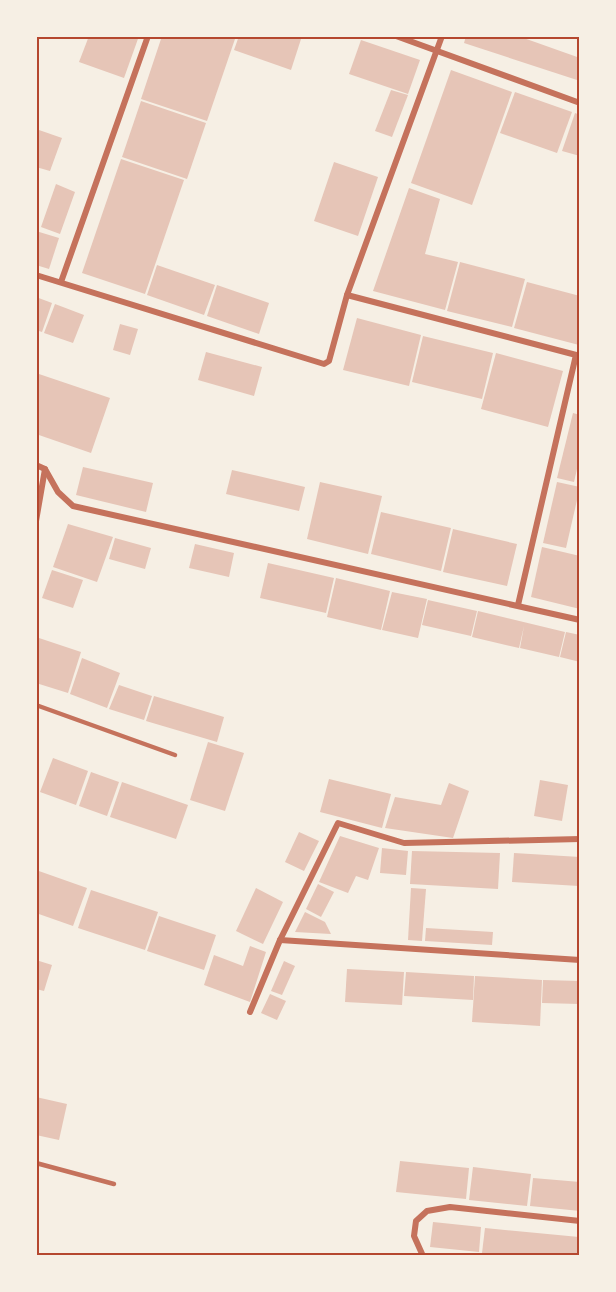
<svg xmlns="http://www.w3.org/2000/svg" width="616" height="1292" font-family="Rubik,sans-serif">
<rect width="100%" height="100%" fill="#f6efe4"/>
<g fill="#e6c5b7">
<polygon points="89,36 139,36 124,78 79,62"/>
<polygon points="162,36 236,36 207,121 141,99"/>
<polygon points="239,36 302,36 291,70 234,50"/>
<polygon points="466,36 518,36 580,58 577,80 464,43"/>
<polygon points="361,40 420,60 408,94 349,74"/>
<polygon points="451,70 512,92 472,205 411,183"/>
<polygon points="391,90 408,95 392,137 375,131"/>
<polygon points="515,92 572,112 557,153 500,133"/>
<polygon points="141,101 206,123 187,179 122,157"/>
<polygon points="575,113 580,115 580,156 562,151"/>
<polygon points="39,130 62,138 50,171 36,167 36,139"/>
<polygon points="121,159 184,180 145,294 82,273"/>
<polygon points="334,162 378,177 358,236 314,221"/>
<polygon points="56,184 75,192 60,234 41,227"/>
<polygon points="409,188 440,199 425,254 458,262 445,310 373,291"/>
<polygon points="36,231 59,238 49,269 36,265"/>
<polygon points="460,262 525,279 512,327 447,311"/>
<polygon points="157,265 215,285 204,315 147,295"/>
<polygon points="527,282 580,296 579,345 514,328"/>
<polygon points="217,285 269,303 259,334 207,316"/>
<polygon points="36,297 52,303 42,332 36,330"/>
<polygon points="55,304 84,315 73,343 44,333"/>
<polygon points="357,318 421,335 409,386 343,370"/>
<polygon points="120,324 138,329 130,355 113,350"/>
<polygon points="423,336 493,353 482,399 412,382"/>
<polygon points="206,352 262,367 254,396 198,380"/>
<polygon points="496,353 563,371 548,427 481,409"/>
<polygon points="36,373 110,398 91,453 36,434"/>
<polygon points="573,413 580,415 580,456 574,482 557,478"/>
<polygon points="83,467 153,483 146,512 76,495"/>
<polygon points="232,470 305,487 299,511 226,494"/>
<polygon points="320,482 382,496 368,554 307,539"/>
<polygon points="557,482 580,487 566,548 543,543"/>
<polygon points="381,512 451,528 441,571 371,554"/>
<polygon points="68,524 113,537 97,582 53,567"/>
<polygon points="453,529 517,544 507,586 443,572"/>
<polygon points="115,538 151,548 145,569 109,559"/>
<polygon points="195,544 234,553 229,577 189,568"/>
<polygon points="542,547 580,556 580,609 531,597"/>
<polygon points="268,563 334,578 326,613 260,598"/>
<polygon points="52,570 83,580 73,608 42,598"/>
<polygon points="336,578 390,591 381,630 327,617"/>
<polygon points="392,592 427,599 418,638 382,630"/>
<polygon points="428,600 477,611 471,636 422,625"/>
<polygon points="478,611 565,632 559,657 520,648 524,626 519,648 472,637"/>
<polygon points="566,632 580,635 580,662 560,657"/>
<polygon points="36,637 81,652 68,693 36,683"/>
<polygon points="82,658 120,673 107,708 70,694"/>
<polygon points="119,685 152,696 144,720 109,709"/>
<polygon points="154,696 224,717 217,742 146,721"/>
<polygon points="208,742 244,753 225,811 190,800"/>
<polygon points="53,758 88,771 76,805 40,792"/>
<polygon points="91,772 119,782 107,816 79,806"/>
<polygon points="329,779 391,794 382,828 320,812"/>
<polygon points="540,780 568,785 562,821 534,816"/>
<polygon points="122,782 188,805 176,839 110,817"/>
<polygon points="449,783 469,791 453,838 385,828 395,797 441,805"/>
<polygon points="299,832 319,841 304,871 285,862"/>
<polygon points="340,836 379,848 368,880 356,876 348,893 319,882"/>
<polygon points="382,848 408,851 406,875 380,873"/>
<polygon points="412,851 500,853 498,889 410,884"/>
<polygon points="514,853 580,857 579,886 512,882"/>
<polygon points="36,870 87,888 73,926 36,913"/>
<polygon points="318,884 334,892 321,917 306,909"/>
<polygon points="256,888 283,902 263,944 236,931"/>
<polygon points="411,888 426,889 422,941 408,940"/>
<polygon points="91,890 158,912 145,950 78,928"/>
<polygon points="305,912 325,922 331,934 295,932"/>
<polygon points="159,916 216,935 204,970 147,951"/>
<polygon points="426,928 493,932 492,945 425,941"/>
<polygon points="250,946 266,952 250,1002 204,985 214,955 243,966"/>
<polygon points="36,960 52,965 44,991 36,989"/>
<polygon points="284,961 295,966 282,995 271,991"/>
<polygon points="347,969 404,972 402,1005 345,1002"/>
<polygon points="406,972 474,976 473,1000 404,996"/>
<polygon points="475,976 542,980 540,1026 472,1022"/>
<polygon points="543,980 580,981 579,1004 542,1003"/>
<polygon points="270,994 286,1001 277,1020 261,1013"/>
<polygon points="36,1097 67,1104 59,1140 36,1135"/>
<polygon points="400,1161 469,1168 466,1199 396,1192"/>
<polygon points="473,1167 531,1174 527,1206 469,1200"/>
<polygon points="533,1178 580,1182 580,1211 530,1206"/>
<polygon points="433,1222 481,1227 479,1252 430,1247"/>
<polygon points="485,1228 579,1237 577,1256 482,1253"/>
</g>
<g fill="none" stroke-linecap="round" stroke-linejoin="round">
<g stroke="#c5725c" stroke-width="4.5">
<polyline points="36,705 175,755"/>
<polyline points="36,1163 114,1184"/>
</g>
<g stroke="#c5725c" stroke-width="6">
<polyline points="396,36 580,103"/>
<polyline points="36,275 324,364 329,361 347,295 442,36"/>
<polyline points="61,282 148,36"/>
<polyline points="347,295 580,356"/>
<polyline points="36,465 45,469 58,492 73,506 580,620"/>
<polyline points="36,521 45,469"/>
<polyline points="518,605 576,355"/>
<polyline points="280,940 580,960"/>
<polyline points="250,1012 280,940 338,823 404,843 580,839"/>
<polyline points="423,1256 414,1236 416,1221 427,1211 450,1207 580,1221"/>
</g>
</g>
<rect width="616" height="1292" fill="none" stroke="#f6efe4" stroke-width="75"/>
<rect x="38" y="38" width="540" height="1216" fill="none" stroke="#b5482f" stroke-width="2"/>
</svg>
